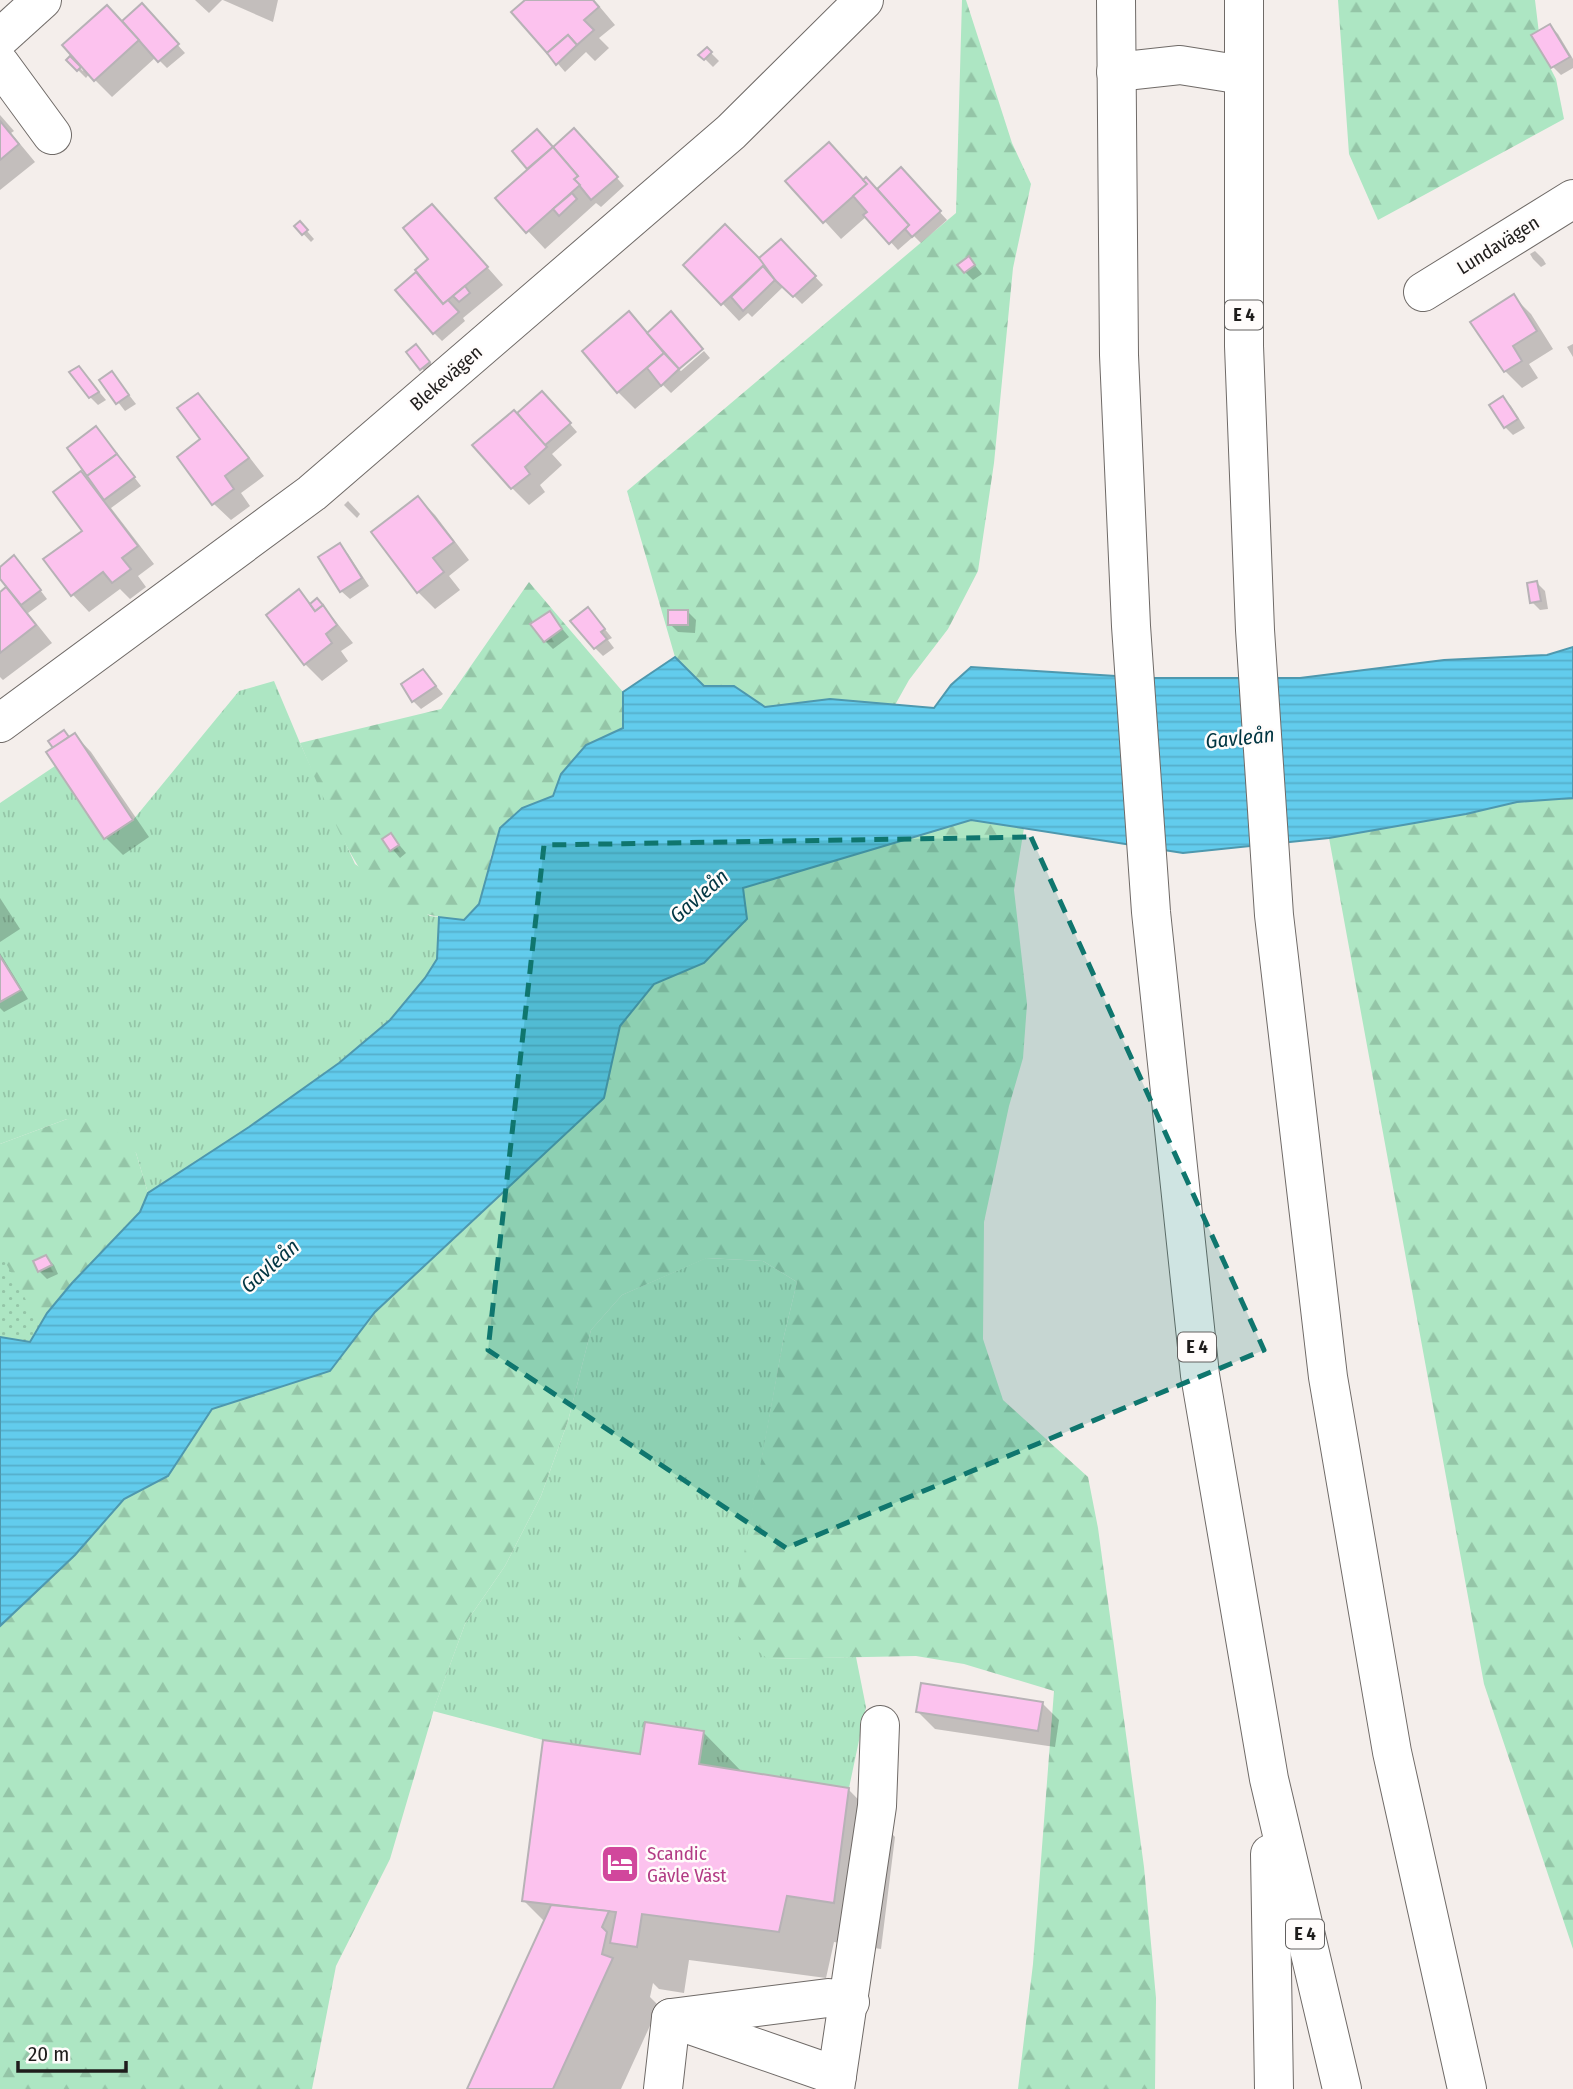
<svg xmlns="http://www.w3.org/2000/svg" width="1573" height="2089" font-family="'Fira Sans Condensed',sans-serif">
<defs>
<pattern id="grass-tufts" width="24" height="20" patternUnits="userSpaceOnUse" patternTransform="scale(1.75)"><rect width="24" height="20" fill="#ade6c3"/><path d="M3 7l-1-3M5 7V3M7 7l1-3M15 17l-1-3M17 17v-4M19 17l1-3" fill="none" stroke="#94c5a7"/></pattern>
<pattern id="forest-firs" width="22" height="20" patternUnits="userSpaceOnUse" patternTransform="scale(1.75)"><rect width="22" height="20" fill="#ade6c3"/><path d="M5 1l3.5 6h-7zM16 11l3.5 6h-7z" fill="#94c5a7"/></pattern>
<pattern id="park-dots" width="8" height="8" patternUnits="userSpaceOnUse" patternTransform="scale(1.75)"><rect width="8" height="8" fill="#ade6c3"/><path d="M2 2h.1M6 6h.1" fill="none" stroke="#94c5a7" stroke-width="1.8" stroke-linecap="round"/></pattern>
<pattern id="water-rules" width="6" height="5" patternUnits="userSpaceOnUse" patternTransform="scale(1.75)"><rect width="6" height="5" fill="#62cced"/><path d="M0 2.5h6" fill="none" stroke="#55afcb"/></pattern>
</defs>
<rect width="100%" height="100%" fill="#f4eeeb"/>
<g fill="url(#grass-tufts)">
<polygon points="274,681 300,743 355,864 430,916 439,917 437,959 425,978 390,1020 339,1063 249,1127 148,1193 136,1153 67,1119 0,1144 0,803 55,766 105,839 133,820 239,691"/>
<polygon points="706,1258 763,1261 797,1282 784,1336 749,1530 768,1659 856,1657 866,1707 849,1788 699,1764 703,1730 645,1722 640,1754 543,1740 433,1711 465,1624 505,1566 541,1496 568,1421 591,1330 622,1295"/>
</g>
<g fill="url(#forest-firs)">
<polygon points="962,0 966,0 1012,143 1031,184 1013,268 994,463 978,571 948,629 909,680 895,705 830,699 765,707 734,686 704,686 675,657 627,491 956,213"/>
<polygon points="1338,0 1535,0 1541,50 1556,79 1564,119 1378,220 1349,154"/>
<path d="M529,582L623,692V728L586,745L561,774L553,796L522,808L491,855L486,884L479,904L464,920C438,917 409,913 386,898C353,877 317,781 300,743L441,709Z"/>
<polygon points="1573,798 1573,1949 1484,1684 1329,838 1466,814 1517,802"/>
<polygon points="971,820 1024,828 1014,890 1027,1004 1023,1058 1009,1106 984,1222 983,1339 1003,1400 1088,1477 1098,1528 1144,1867 1156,1998 1155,2089 1018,2089 1033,1964 1054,1691 964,1664 916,1656 768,1659 730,1630 784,1336 797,1282 763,1261 707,1258 622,1295 591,1330 568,1421 541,1496 505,1566 465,1624 435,1706 390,1859 336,1966 312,2089 0,2089 0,1626 75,1555 124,1499 168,1476 212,1409 330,1371 375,1312 604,1098 620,1026 654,984 704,963 742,888"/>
<polygon points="67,1119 110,1124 136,1153 148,1193 140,1212 72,1283 30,1342 0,1337 0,1144"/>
</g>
<polygon fill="url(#park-dots)" points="0,1252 85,1409 0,1464"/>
<polygon fill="url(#water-rules)" stroke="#4e98ae" stroke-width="2" points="1573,647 1573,798 1517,802 1466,814 1329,838 1183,853 971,820 743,888 747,919 704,963 654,984 620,1026 604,1098 375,1312 330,1371 212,1409 168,1476 124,1499 75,1555 0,1626 0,1337 30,1342 47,1313 72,1283 140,1212 148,1193 249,1127 339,1063 390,1020 425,978 437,959 439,917 464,920 479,904 500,828 522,808 553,796 561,774 586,745 623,728 623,692 675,657 704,686 734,686 765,707 830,699 934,708 951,685 971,667 1148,678 1300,678 1444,660 1547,655"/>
<g fill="#0003">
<polygon points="195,0 222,0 209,13"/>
<polygon points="223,0 278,0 273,22"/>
<polygon points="528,0 594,0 615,25 599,38 609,48 595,61 586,52 565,72 548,52"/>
<polygon points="142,6 185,53 167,68 156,57 112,97 89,74 86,78 68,60 70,58 83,71 123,23"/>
<polygon points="1550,26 1558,34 1573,59 1573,68 1561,75 1553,67"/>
<polygon points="707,49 719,61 713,67 701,55"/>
<polygon points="0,115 14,131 11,133 35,162 0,190"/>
<polygon points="536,131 553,149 582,138 624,186 601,207 596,203 545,249 498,199 530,170 514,151"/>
<polygon points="901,170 947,220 921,243 914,236 898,250 867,216 841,239 788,181 864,181 877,191"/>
<polygon points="300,223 314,239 311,242 296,226"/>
<polygon points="725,226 766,267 781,241 823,285 802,304 784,286 752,317 748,313 739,321 686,265"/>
<polygon points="458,234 503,285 463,318 465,321 442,341 434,333 421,280 431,259"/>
<polygon points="1535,251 1543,259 1546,264 1541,267 1533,259 1530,254"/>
<polygon points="969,258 982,274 973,280 965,272"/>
<polygon points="1514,297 1531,314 1553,349 1529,364 1538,378 1522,388 1505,371"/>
<polygon points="629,313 649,334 701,349 678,369 681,371 704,351 710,358 671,393 663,385 635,409 618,392"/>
<polygon points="1573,344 1573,357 1567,347"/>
<polygon points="409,352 424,354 437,371 429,377"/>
<polygon points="79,368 106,400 98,405 90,397"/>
<polygon points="112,373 136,404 125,411 101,380"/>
<polygon points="197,395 214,412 264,476 241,493 250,506 231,520 214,504"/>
<polygon points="1503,398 1511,406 1525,428 1513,435 1505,427"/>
<polygon points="550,401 577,432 552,454 562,465 540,485 545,492 529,505 512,488 527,426"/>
<polygon points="96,428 141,486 111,508 154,564 138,576 146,587 130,599 120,589 89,612 73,595 46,559 84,531 81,473 93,485 95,484"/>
<polygon points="418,498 435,515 469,560 449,576 460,590 435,609 418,592"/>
<polygon points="348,501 360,514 357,518 344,505"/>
<polygon points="340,546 348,554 369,586 350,599 341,591"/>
<polygon points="21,565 47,599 28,613 52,643 3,680 0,677 0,594 14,597 16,596 0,576 0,569"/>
<polygon points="1537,583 1545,591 1548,609 1540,610 1532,602"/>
<polygon points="298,592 311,605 325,608 353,643 341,651 348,661 322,681 305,664"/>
<polygon points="688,612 696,620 695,633 678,632 670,624"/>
<polygon points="549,613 569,637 553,649 545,641"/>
<polygon points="595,617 612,638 608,640 614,648 603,656 595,648"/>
<polygon points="423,671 443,694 421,709 413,701"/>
<polygon points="75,735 91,752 149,837 123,855 106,838 70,739"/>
<polygon points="391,835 406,853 400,858 385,840"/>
<polygon points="0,898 20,929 0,942"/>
<polygon points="0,953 28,999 4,1012 0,1008"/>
<polygon points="46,1257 54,1265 58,1274 47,1279 39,1271"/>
<polygon points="1042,1703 1059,1720 1055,1747 935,1729 918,1712"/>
<polygon points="703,1732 743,1773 848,1789 895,1837 881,1949 834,1942 826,1978 689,1960 684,1993 659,1989 653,1983 650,1997 659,2006 621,2089 469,2089 545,1922 524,1901 641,1756"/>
</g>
<g fill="#fcc2ee" stroke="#b7b2b6" stroke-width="2">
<polygon points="525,0 593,0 599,7 584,20 594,30 577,45 568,35 547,53 511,12"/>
<polygon points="142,3 179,44 158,62 122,21"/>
<polygon points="107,5 139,40 94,81 62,45"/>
<polygon points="1550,24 1570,57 1551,68 1531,35"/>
<polygon points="568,35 577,45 556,65 547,53"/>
<polygon points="707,47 712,52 704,60 698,55"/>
<polygon points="70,56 81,67 77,71 66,60"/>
<polygon points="0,121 19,144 0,160"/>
<polygon points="574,128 618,177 591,200 574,179 578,176 553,147"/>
<polygon points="537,129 553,147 527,169 512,151"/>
<polygon points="829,142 867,184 823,223 785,181"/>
<polygon points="553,147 578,176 574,179 580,185 526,233 495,198"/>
<polygon points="901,167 941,211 912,237 905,229 909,225 877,189"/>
<polygon points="866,177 909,225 889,244 863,215 867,212 853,196 867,184 863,180"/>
<polygon points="572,193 577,199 559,216 553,209"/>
<polygon points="432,204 488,267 443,304 415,270 428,259 403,228"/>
<polygon points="300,221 308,230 302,235 294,226"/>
<polygon points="725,224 765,264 721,305 683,265"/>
<polygon points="781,239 816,276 793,297 775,280 759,258"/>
<polygon points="969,256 975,265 964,273 957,265"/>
<polygon points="763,266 775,280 743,311 731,297"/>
<polygon points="416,272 443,304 448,300 459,312 433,334 395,290"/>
<polygon points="465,286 470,293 459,302 453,296"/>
<polygon points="1514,294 1537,331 1513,346 1522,361 1504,372 1470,322"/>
<polygon points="629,311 664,353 617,393 582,351"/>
<polygon points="671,311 703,349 679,369 647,333"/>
<polygon points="416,344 430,362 420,370 406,352"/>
<polygon points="664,353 679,369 661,386 647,368"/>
<polygon points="79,366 99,392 89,398 69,372"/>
<polygon points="112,371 129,395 116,404 99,380"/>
<polygon points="542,391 571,423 544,446 517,413"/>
<polygon points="198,393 249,458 225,476 234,489 212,505 177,457 200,439 177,408"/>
<polygon points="1503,396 1518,419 1504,428 1489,405"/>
<polygon points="514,410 547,447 525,467 530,474 511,489 472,445"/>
<polygon points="96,426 117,454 87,476 67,448"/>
<polygon points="117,454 135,477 104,500 87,476"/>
<polygon points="81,471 138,546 122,558 131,569 112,583 103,572 71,596 43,559 82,531 53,492"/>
<polygon points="418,496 454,542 433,558 444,572 417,593 371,532"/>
<polygon points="340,543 362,578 340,592 318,557"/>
<polygon points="14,555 41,590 21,605 0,579 0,567"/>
<polygon points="1537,581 1541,601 1530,603 1527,583"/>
<polygon points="6,587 36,625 0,653 0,592"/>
<polygon points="299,589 315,611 323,605 337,625 326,634 332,643 304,665 266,615"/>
<polygon points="317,598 323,605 315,611 310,604"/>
<polygon points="588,607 605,629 601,632 607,639 594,649 570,621"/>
<rect x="668" y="610" width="20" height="15"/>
<polygon points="550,611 562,629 544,642 530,624"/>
<polygon points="423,669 436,686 412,702 401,684"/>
<polygon points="64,730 69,737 53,748 48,741"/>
<polygon points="75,733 133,820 104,839 46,752"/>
<polygon points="391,833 399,845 390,851 382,839"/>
<polygon points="0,956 21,990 0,1002"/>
<polygon points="46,1255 52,1265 38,1272 33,1261"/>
<polygon points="921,1683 1043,1702 1038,1731 916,1712"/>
<polygon points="645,1722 704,1731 699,1764 849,1788 834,1903 787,1896 779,1932 642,1914 637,1947 610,1943 616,1912 522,1901 543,1740 640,1754"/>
<polygon points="551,1905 609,1911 602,1927 607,1932 602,1954 613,1958 553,2089 467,2089"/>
</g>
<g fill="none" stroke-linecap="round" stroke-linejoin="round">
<g stroke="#6f6a67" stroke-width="40">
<g id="minor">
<polyline points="0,38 42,0"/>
<polyline points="0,64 52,135"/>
<polyline points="1116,72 1180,65 1243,75"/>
<polyline points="1423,292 1573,199"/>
<polyline points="0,723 312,493 731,132 864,0"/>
<polyline points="671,2018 828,1998 850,2002"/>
<polyline points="679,2021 837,2076"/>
<polyline points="663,2089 671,2018"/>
<polyline points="835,2089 877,1806 880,1725"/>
</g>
</g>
<g stroke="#6f6a67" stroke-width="40">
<g id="highway">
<polyline points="1116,0 1119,355 1131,626 1151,912 1200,1375 1269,1779 1342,2089"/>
<polyline points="1244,0 1244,346 1255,630 1274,915 1328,1377 1392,1752 1467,2089"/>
<polyline points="1270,1854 1274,2089"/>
</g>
</g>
<use href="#minor" stroke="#fff" stroke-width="38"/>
<use href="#highway" stroke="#fff" stroke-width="38"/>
</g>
<path fill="#0f766e" fill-opacity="0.2" stroke="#0f766e" stroke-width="5" stroke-dasharray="14 9" stroke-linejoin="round" d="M1031,837L1264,1350L786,1548L488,1350L544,845Z"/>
<defs>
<g id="hotel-square" transform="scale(2.0125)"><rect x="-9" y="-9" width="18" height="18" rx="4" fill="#d1479c" stroke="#fffcfb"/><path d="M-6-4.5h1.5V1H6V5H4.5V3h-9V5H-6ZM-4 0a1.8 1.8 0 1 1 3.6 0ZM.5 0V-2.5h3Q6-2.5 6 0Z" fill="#fff"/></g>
</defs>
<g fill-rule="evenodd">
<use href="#hotel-square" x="620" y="1864"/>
</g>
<g text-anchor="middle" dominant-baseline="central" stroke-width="5" stroke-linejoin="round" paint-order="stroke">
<g fill="#fffcfb" stroke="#62605f" stroke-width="2">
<rect x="1225" y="300.5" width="38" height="29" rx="5"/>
<rect x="1178" y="1332.5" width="38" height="29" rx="5"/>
<rect x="1286" y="1919.5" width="38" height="29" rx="5"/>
</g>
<g font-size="18" font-weight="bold" fill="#1f1d1c">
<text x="1244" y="315">E 4</text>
<text x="1197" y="1347">E 4</text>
<text x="1305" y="1934">E 4</text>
</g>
<g font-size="19" fill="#1f1d1c" stroke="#fffcfb">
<text transform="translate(1498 245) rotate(-32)">Lundavägen</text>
<text transform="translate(446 378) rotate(-41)">Blekevägen</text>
</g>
<g font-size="19" fill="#b23c85" stroke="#fffcfb" text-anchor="start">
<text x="647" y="1853">Scandic<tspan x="647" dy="22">Gävle Väst</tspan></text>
</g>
<g font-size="21" font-style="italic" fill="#013542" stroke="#fffcfb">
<text transform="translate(1240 738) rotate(-6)">Gavleån</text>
<text transform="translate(699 896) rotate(-41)">Gavleån</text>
<text transform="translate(270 1266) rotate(-41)">Gavleån</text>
</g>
</g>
<path d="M18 2061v10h108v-10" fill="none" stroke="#1f1d1c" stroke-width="3.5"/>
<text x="28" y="2061" font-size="21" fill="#1f1d1c" stroke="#fffcfb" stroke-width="5" paint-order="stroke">20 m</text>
</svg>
